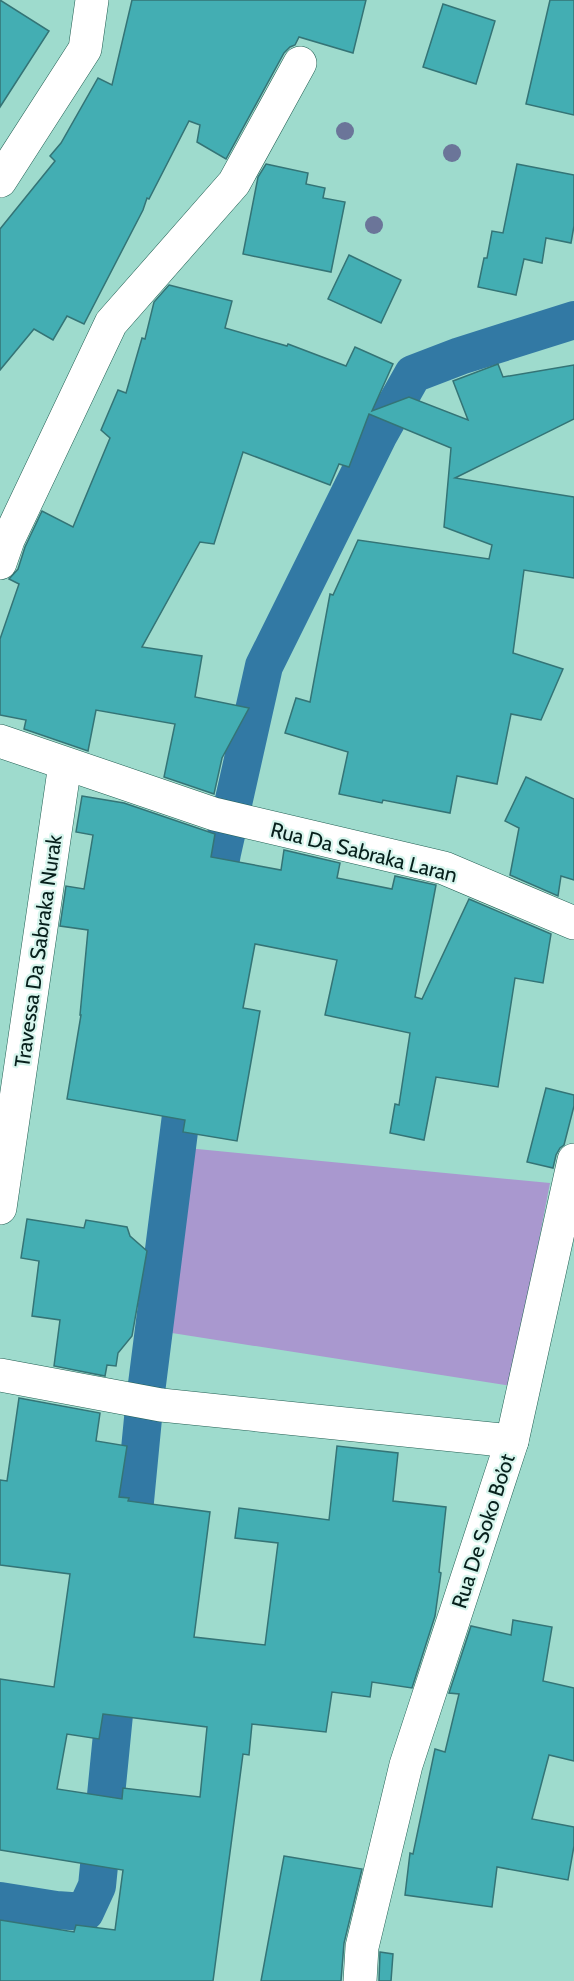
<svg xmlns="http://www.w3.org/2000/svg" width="574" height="1981" font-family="Cabin,sans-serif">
<rect width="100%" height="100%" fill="#9edbcd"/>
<polygon fill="#a998cf" points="187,1148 550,1183 511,1386 172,1333"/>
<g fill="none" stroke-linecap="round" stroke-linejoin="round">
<g stroke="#3279a4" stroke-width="38">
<polyline points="212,908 222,853 264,666 378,436 413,374 460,356 574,320"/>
<polyline points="130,1553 144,1408 187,1068"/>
<polyline points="0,1901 56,1910 85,1912 97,1886 119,1664"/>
</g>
</g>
<g fill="#43aeb3" stroke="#347476" stroke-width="1.5" fill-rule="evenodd">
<polygon points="0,0 49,31 0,107"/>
<polygon points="132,0 366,0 353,53 299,37 295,45 290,47 284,53 226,159 197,142 200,125 189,121 149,199 147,198 143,210 84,324 67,316 53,340 34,329 0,370 0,229 55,161 50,156 61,143 98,78 112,85"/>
<polygon points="550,0 574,0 574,115 526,104"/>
<polygon points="443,4 495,21 476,84 423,67"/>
<polygon points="266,164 308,173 306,184 325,188 323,198 345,202 331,272 243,254 258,177"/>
<polygon points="517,164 574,175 574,226 571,243 546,238 542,263 524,259 516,295 478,287 484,258 487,258 492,231 503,233"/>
<polygon points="349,255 401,280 381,323 328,299"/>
<polygon points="169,285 232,301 225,328 287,346 288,344 346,366 355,347 393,364 372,411 409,397 468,420 453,381 498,364 503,377 574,365 574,419 455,478 574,497 574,578 524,570 513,653 563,669 541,720 511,714 497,784 457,776 450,813 383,800 382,803 339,794 348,752 285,733 296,698 310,702 330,594 333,595 358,540 489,559 492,545 444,527 451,448 369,414 349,467 339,464 330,485 243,452 214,544 200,542 142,647 202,656 195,697 249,708 222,758 214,794 164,777 175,724 96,710 88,751 24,729 26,720 0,715 0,639 19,584 9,579 18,569 25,547 42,511 73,527 110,438 101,430 118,390 126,393 142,338 145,339 154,302"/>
<polygon points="526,777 574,799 574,880 561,876 558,896 510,875 519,828 505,821"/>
<polygon points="82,796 124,803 215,834 211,857 281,870 284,850 340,863 337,878 392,889 395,876 436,885 415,997 422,999 469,899 551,934 543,983 515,978 498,1087 436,1077 424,1140 390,1133 395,1104 399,1105 410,1033 325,1015 337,960 255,944 243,1008 260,1011 237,1141 183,1132 185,1120 67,1099 81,1015 80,1015 88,930 60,926 66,886 84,889 93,835 76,832"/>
<polygon points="546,1088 574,1095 574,1106 564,1145 560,1148 556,1155 553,1168 527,1162"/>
<polygon points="27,1219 84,1228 86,1220 127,1227 130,1236 147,1251 132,1336 118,1353 116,1366 107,1365 105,1376 54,1366 60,1320 32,1316 39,1261 21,1258"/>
<path d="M19,1398L100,1413L96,1441L127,1446L119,1497L129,1498L128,1501L210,1512L194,1637L265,1645L278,1543L235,1538L239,1508L329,1520L337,1446L398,1453L393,1501L446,1507L439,1572L441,1573L435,1616L412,1688L372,1682L370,1697L332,1692L326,1732L252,1724L249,1755L243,1754L213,1981H0V1920L74,1932L76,1925L115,1930L123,1870L0,1850V1679L54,1687L70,1574L0,1565V1480L7,1481ZM103,1714L207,1727L200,1797L123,1788L122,1799L57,1789L67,1734L99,1739Z"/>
<polygon points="513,1620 552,1627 543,1681 574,1688 574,1761 549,1755 532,1819 574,1827 574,1846 568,1880 497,1867 492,1907 405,1895 410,1853 413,1854 435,1749 445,1752 459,1694 449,1693 471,1626 511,1635"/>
<polygon points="284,1856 362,1869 344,1943 341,1981 261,1981"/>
<polygon points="380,1952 393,1954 391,1981 379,1981"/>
</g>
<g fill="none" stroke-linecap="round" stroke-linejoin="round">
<g stroke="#225f53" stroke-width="34">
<g id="minor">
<polyline points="0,181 85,49 92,0"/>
<polyline points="0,563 8,540 111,323 234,183 300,63"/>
<polyline points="0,741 214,814 444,868 574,923"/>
<polyline points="0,1208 65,764"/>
<polyline points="0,1375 161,1405 512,1441 406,1765 362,1947 360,1981"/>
<polyline points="512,1441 574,1160"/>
</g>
</g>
<use href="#minor" stroke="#fff" stroke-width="33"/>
</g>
<g fill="#6b7599">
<circle cx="345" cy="131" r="9"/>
<circle cx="452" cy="153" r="9"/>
<circle cx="374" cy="225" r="9"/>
</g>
<g text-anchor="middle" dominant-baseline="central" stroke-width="4.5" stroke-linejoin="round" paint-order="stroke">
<g font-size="21" fill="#07201c" stroke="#d7f5ed">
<text transform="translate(364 852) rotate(14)">Rua Da Sabraka Laran</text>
<text transform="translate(38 951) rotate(-82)">Travessa Da Sabraka Nurak</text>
<text transform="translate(483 1531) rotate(-72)">Rua De Soko Bo’ot</text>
</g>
</g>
</svg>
